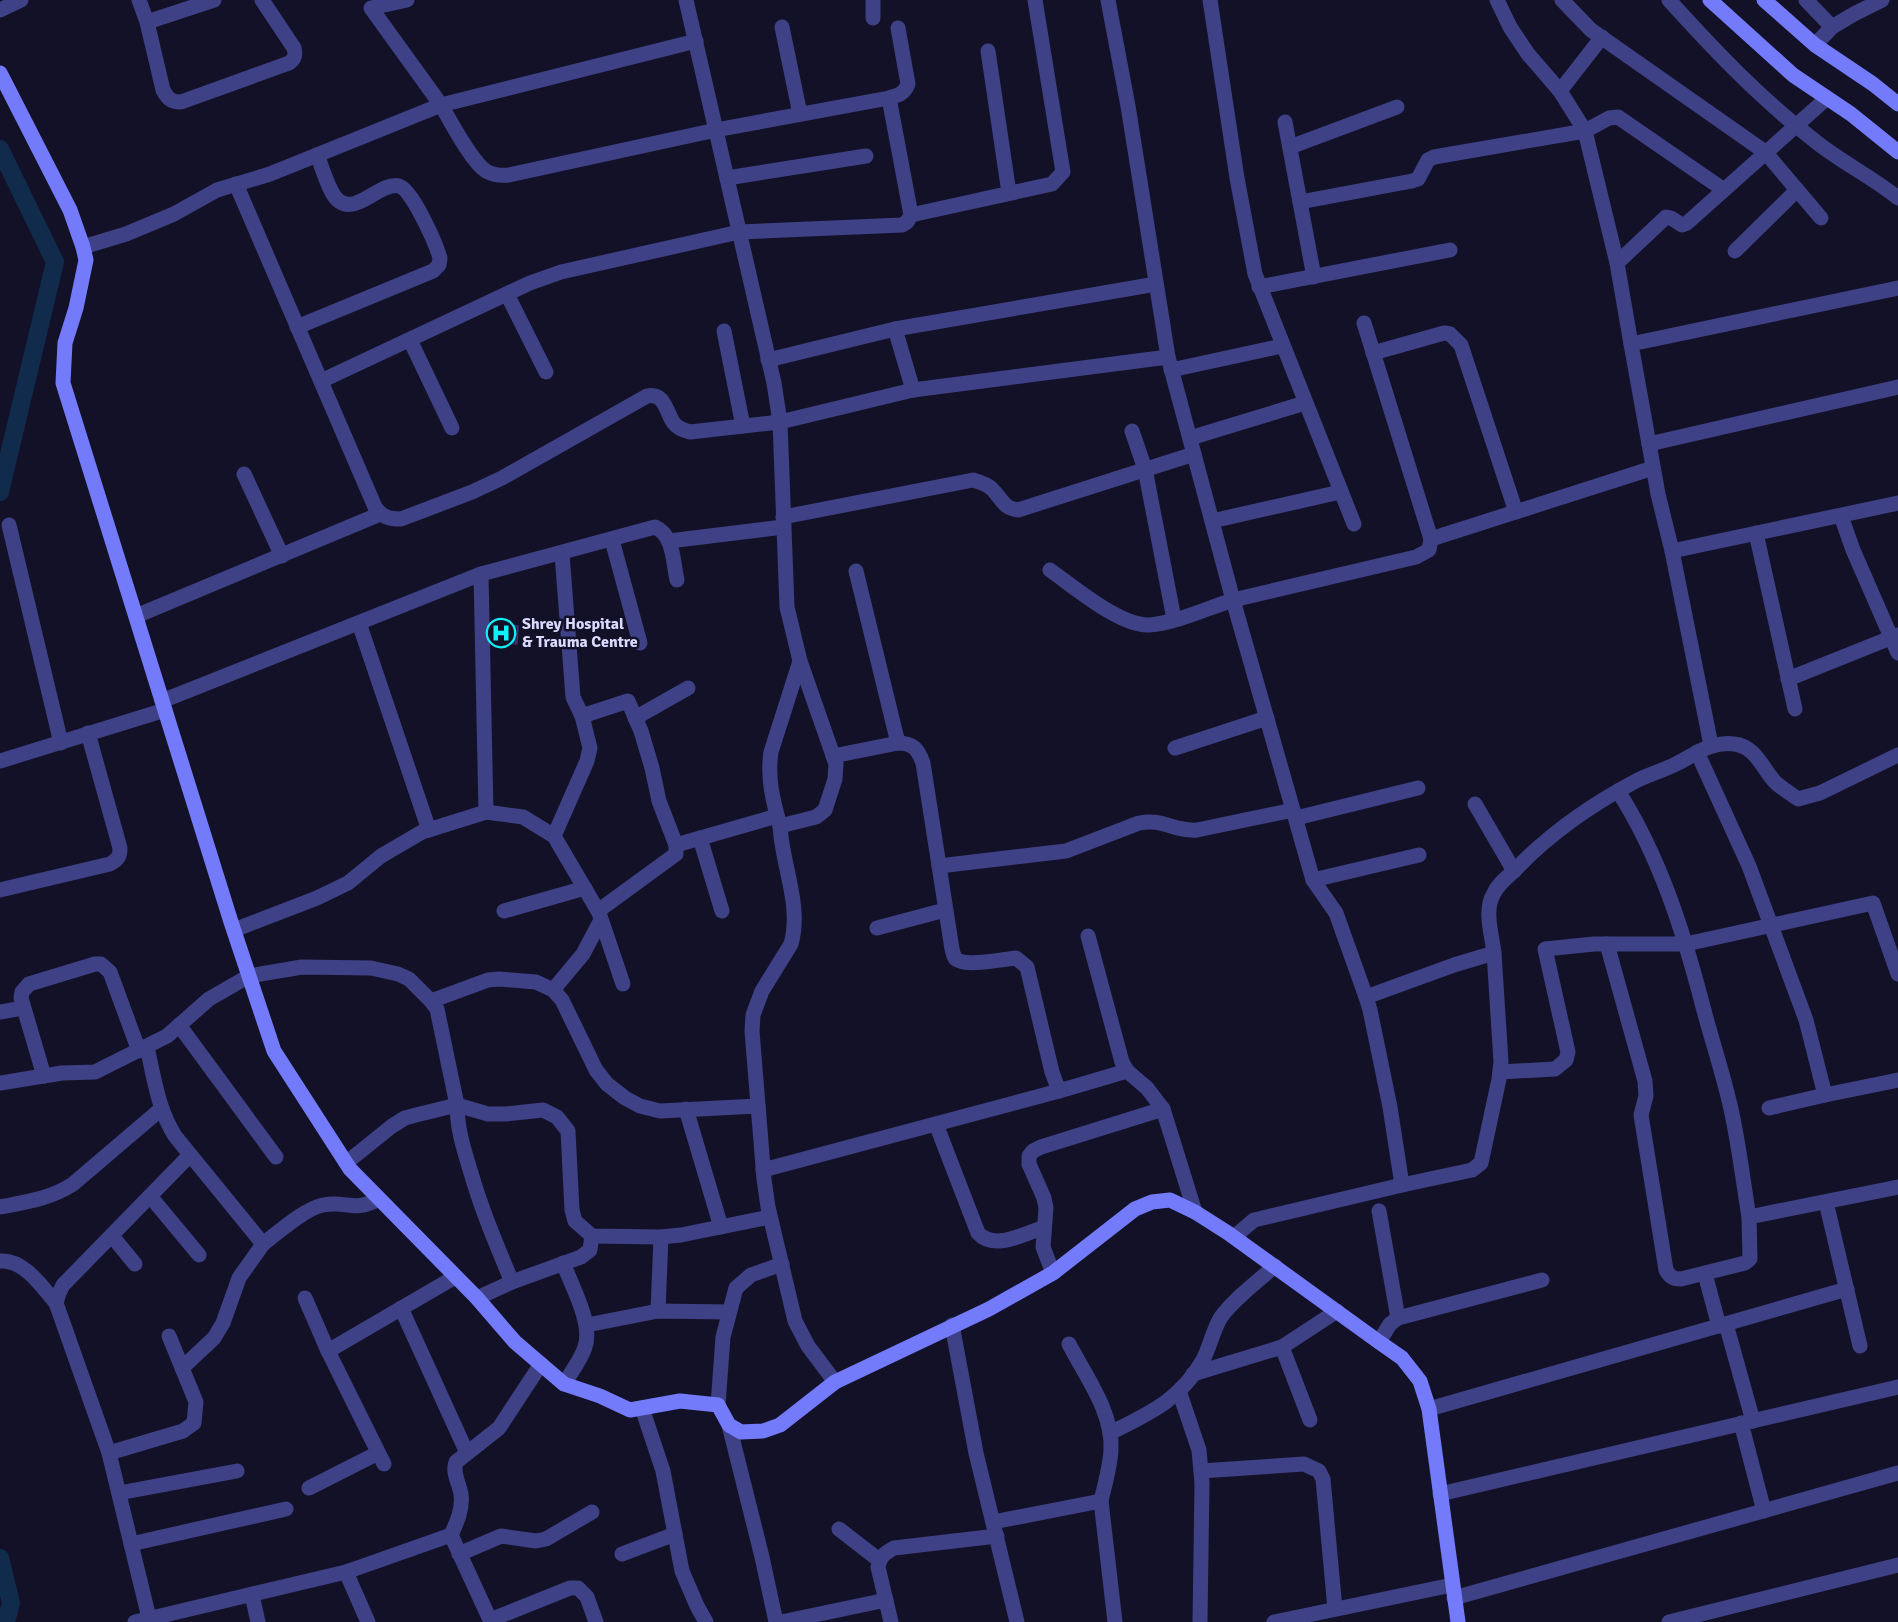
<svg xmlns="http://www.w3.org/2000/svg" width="1898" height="1622" font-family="Signika,sans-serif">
<defs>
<pattern id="building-back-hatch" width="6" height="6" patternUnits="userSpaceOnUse" patternTransform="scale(1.5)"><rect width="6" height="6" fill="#231e48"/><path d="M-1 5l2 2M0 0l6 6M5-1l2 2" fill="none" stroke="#423e63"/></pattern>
</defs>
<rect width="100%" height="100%" fill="#131128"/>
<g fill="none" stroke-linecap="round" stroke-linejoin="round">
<g stroke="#112b4c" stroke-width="18">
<polyline points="0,149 55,262 0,492"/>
<polyline points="0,1558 11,1603 6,1622"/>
</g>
</g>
<polygon fill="url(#building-back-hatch)" stroke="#393173" stroke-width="1.5" points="492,624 518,626 517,644 492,641"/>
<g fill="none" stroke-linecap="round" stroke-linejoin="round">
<g stroke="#3e4185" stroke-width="15">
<path d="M139,0L147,22L163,90C168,99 171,102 181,102L289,63C295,59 296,55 294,48L262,0"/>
<path d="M686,0L774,383L780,422L787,607L800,661L836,764L835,779L825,810L816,817L780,826C782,865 802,906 791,944L762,991L753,1015L752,1031L764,1179L768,1207L795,1321L808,1346L835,1382"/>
<polyline points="873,0 873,18"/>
<polyline points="1108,0 1128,106 1168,357 1233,600 1416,557 1429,550 1431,539 1653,468"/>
<polyline points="1210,0 1237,178 1255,274 1354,524"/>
<polyline points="1497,0 1510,27 1528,54 1560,91 1585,131 1617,263 1631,344"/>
<polyline points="1562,0 1591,30 1765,152 1821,218"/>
<path d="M1669,0C1714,50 1761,99 1815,141C1841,162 1872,177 1898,198"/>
<polyline points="1806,0 1832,27 1815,45"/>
<polyline points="0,10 21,0"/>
<polyline points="147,22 214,0"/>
<polyline points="782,27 800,114"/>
<polyline points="1832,27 1854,14 1882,0"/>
<path d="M696,41L441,105C451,122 471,161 486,171C493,175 501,176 509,175L716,130L889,98"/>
<polyline points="988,51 1009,193"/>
<polyline points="1560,91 1602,37"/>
<polyline points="1285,122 1314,277"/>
<polyline points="1290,147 1397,107"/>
<polyline points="727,178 866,156"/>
<path d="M236,184L375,507C382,517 389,519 401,519L472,492L502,478L647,396C664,392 666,411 673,422C677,428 683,430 690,432L780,422L913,390L1168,357"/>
<polyline points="1300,202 1412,181 1418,179 1428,160 1434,157 1585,131 1609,118 1618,117 1724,190"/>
<polyline points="911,215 1052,184 1063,172 1035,0"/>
<polyline points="83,247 126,234 174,214 217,190 270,174 441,105 371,8 407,0"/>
<polyline points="1735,251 1797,190"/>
<polyline points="1617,263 1666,217 1671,218 1682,225 1687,223 1827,98"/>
<polyline points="1259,287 1450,250"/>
<polyline points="1898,288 1631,344 1658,494 1672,551 1898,503"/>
<polyline points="507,294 546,372"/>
<polyline points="1364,323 1431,539"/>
<path d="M297,327L433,271L439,265L440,258C436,244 412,189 399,186C381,181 357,215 339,201C329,194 322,166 317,155"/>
<polyline points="895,329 913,390"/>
<polyline points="724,331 743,426"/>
<polyline points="410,340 452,428"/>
<polyline points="1373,353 1444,333 1450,334 1461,345 1516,512"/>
<polyline points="768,360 895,329 1156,284"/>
<polyline points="1171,370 1282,346"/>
<path d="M321,381L530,283L561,272L739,232L902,225L907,222L911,215L889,98C899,95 904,94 908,84L898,28"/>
<polyline points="1132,431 1145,469 1174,619"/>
<polyline points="1190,438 1305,403"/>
<polyline points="1649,444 1898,387"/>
<polyline points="244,474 282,556"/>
<polyline points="1841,516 1853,550 1898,653"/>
<path d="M783,517L973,480C980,482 987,484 992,489C1002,499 1003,508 1018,510L1194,454"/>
<polyline points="1212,521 1340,492"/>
<polyline points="9,525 61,743"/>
<polyline points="1756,533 1795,709"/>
<polyline points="612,540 640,643"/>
<polyline points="669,541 783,527"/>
<polyline points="1672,551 1711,745"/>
<polyline points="562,554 573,697 582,716"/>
<path d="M1050,570C1074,587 1120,626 1149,625C1176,623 1208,608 1233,600L1313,880L1336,913L1366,997"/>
<polyline points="856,571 898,743"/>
<path d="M481,574L655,527C674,535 673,563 677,580"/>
<polyline points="136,616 380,514"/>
<polyline points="359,623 429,830"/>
<polyline points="1788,679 1898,635"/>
<polyline points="162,701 481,574 486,812"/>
<polyline points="635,718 688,688"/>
<polyline points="1175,748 1267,718"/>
<polyline points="1697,752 1749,866 1806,1020 1825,1095 1898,1080"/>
<path d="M833,756L898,743C913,743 918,749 923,763L952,949C953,952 953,955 955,958C963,968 1004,959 1016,958L1027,967L1052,1072L1059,1091L1127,1071"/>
<polyline points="0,761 165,710"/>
<path d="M1618,791C1659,855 1683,930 1702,1003C1711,1038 1723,1073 1731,1109C1739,1145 1743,1181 1749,1217L1898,1187"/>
<polyline points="1475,804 1514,871"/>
<polyline points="1296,818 1418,788"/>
<path d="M780,826C773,801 767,778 771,752L800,661"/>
<polyline points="700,838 722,911"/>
<polyline points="676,845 777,816"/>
<path d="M939,866L1066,851L1139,823C1164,818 1173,832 1197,830L1293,810"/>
<polyline points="1313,880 1419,855"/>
<path d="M0,890L110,864C118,859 120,857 120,848L88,733"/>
<polyline points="504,911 585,888"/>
<polyline points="600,916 623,984"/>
<polyline points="877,928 945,910"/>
<polyline points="234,930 317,898 348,883 381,856 422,832 486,812 523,817 554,836 587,761 590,748 582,716 628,701 641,731 652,768 659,801 676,845 676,854 598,911 554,836"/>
<polyline points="1088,936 1122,1062 1127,1071 1147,1088 1163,1109 1195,1212"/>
<path d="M1607,944L1645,1081L1646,1096L1641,1115L1666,1270C1670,1277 1673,1279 1681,1279L1745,1263L1750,1259L1749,1217"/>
<polyline points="553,990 583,954 601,920"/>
<polyline points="431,1001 488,980 499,979 536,982 553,990 562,1000 596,1070 607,1084 625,1098 640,1106 660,1111 758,1106"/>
<polyline points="0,1012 23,1008"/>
<polyline points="179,1025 276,1157"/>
<path d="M147,1047C154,1078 158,1109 175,1136L263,1244C279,1232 304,1209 323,1205C347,1200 352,1213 379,1199"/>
<polyline points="1500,1072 1555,1069 1566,1060 1568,1052 1545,949 1594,944 1686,944 1873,903 1898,974"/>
<polyline points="44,1076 21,998 22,992 29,984 95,964 101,964 110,972 139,1051"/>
<path d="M0,1083L62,1073L95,1072L167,1036L209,999L249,976L302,967L371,968L398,974L409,979L431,1001L437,1009L457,1105C457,1129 464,1150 471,1173C482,1211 497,1246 512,1282"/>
<polyline points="1769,1108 1825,1095"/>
<polyline points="686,1109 721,1227"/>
<path d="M936,1124L978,1233C994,1251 1024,1234 1044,1227"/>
<polyline points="346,1163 392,1126 405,1118 416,1115 457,1105 488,1114 506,1114 543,1110 557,1117 568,1131 572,1210 575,1221 592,1236 661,1237 681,1235 770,1217"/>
<polyline points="763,1170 1059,1091"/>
<polyline points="1402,1185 1472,1170 1481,1163 1499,1079 1501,1062 1494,953"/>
<polyline points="150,1196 199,1255"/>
<polyline points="1826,1202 1860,1346"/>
<path d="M0,1207C26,1202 50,1199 73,1184L161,1109"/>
<polyline points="1379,1211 1398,1318"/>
<polyline points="112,1236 135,1264"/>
<path d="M1234,1237L1254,1220L1402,1185L1390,1107L1370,1010L1366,997L1454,965L1494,953C1492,935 1484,911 1493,895C1497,885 1506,878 1514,871C1547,836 1591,805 1634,782C1647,775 1662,771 1676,764C1696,754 1711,741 1734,744C1756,746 1763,770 1776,783C1783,789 1791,794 1798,799L1820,793L1898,755"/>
<path d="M0,1261C24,1259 42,1287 56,1303"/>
<path d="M563,1263C572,1286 593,1324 585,1347C581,1360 571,1372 564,1384"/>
<polyline points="1053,1273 1043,1247 1046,1208 1044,1198 1029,1164 1029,1156 1033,1151 1041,1147 1163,1109"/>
<polyline points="1705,1274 1719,1326"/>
<polyline points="305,1298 328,1351"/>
<polyline points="477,1298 512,1282 581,1257 590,1250 592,1236"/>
<polyline points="401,1308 467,1453"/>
<polyline points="658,1311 661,1237"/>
<polyline points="1726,1324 1753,1421"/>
<polyline points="587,1325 658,1311 729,1312"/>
<polyline points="952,1325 976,1453 1017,1622"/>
<polyline points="1379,1342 1390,1324 1398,1318 1542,1280"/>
<path d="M1069,1344C1086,1377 1113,1412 1111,1450C1110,1467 1105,1484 1101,1501"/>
<polyline points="1282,1347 1310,1420"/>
<polyline points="182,1368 214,1338 223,1323 239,1278 263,1244"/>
<polyline points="1193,1374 1282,1347 1337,1311"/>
<polyline points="1179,1391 1199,1450 1202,1483 1200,1622"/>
<polyline points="718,1405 723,1337 736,1288 751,1275 782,1264"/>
<polyline points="642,1408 663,1471 682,1571 697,1606 706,1622"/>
<polyline points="1429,1409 1847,1289"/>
<polyline points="1741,1423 1764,1511"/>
<polyline points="729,1425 762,1557 776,1622"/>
<path d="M1110,1433C1150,1413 1180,1400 1203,1360C1210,1346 1213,1330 1221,1317C1235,1298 1257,1282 1275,1266"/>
<polyline points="109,1453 183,1431 194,1423 196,1402 169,1336"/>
<polyline points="384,1464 328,1351 455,1277"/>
<polyline points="1201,1471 1304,1464 1319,1471 1323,1479 1335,1609"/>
<polyline points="309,1488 378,1453"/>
<polyline points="119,1493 237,1471"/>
<polyline points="1440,1494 1898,1387"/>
<polyline points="993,1522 1101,1501 1115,1622"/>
<polyline points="839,1529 879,1560"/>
<path d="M451,1535C457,1522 463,1509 461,1494C459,1483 452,1472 456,1462L499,1428L541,1364"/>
<polyline points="131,1544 286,1509"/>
<polyline points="459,1554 501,1536 536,1541 546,1539 592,1512"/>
<polyline points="622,1554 675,1534"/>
<polyline points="346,1572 368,1622"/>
<polyline points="252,1595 258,1622"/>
<polyline points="1454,1598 1898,1473"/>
<polyline points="490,1620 570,1588 578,1588 587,1597 596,1622"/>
<polyline points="135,1622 346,1572 451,1535 491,1622"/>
<polyline points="150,1622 109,1453 56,1303 59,1293 63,1285 190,1155"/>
<polyline points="781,1622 886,1600"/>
<path d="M891,1622L878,1567C880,1556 885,1553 894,1548L997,1536"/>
<polyline points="1274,1622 1452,1585"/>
<polyline points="1669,1622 1898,1565"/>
</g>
<g stroke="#747bfa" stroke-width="15">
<polyline points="1710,0 1793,75 1851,114 1898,152"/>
<polyline points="1764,0 1815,45 1873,84 1898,104"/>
<polyline points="0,73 70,210 83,247 86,260 76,308 65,343 63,383 231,922 274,1051 350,1169 477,1298 515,1342 564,1384 600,1396 630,1410 680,1401 718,1405 729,1425 741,1432 763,1431 780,1425 835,1382 989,1309 1053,1273 1135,1209 1152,1202 1170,1200 1195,1212 1228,1233 1379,1342 1402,1358 1420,1381 1429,1409 1458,1622"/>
</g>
</g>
<defs>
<g id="hospital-ring" transform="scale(1.5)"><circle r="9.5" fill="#131128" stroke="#0df1f6" stroke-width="1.5"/><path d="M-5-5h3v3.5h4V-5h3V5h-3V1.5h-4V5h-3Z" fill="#0df1f6"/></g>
</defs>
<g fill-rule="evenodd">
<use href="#hospital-ring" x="501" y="633"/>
</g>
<g text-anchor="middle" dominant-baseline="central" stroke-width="5" stroke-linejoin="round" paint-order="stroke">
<g font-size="16" font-weight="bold" fill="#dad9fe" stroke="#131128" text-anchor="start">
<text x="522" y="624">Shrey Hospital<tspan x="522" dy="18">&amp; Trauma Centre</tspan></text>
</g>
</g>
</svg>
